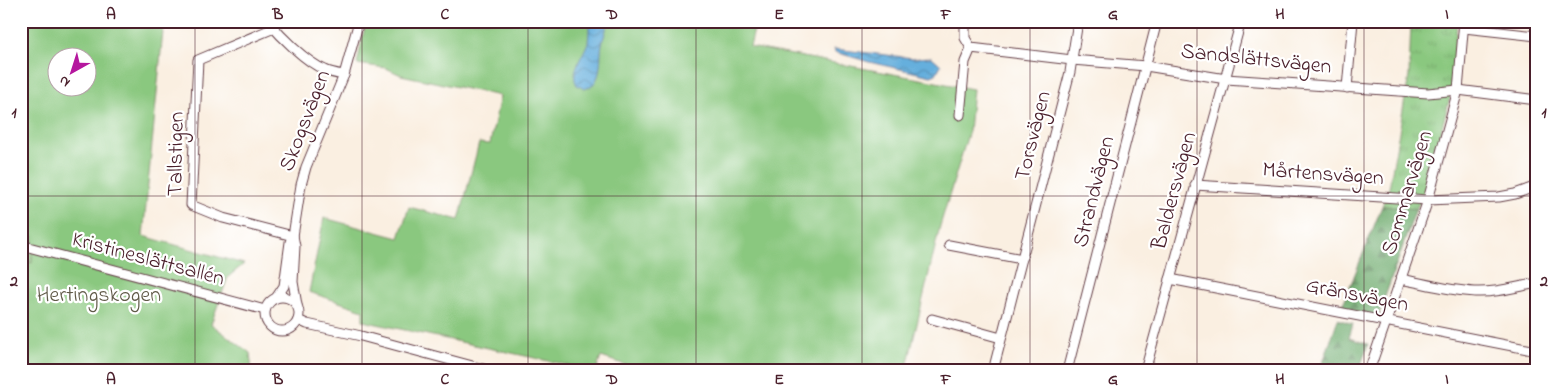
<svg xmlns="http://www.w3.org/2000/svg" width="1558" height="392" font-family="'Indie Flower',sans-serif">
<defs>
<pattern id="grass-tufts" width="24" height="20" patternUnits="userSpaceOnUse" patternTransform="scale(1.25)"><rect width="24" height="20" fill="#8ac87f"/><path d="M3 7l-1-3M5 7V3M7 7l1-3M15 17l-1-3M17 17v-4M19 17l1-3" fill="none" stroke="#79ab6e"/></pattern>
<pattern id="forest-firs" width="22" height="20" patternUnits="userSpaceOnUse" patternTransform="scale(1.25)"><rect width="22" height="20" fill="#6fac6e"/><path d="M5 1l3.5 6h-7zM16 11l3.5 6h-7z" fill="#5d8b5b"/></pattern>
<pattern id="water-waves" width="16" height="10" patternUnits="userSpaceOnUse" patternTransform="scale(1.25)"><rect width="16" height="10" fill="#65afdd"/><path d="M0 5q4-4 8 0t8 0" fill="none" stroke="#558eb3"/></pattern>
</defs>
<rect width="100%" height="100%" fill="#fff"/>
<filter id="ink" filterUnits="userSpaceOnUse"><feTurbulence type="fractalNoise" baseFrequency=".02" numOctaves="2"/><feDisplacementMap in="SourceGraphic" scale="10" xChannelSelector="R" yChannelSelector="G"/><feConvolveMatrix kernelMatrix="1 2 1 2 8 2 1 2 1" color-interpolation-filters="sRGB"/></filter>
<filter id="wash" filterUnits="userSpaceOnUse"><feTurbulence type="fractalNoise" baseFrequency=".0096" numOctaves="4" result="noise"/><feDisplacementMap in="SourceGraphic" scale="20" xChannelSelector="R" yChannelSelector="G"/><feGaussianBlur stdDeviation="1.12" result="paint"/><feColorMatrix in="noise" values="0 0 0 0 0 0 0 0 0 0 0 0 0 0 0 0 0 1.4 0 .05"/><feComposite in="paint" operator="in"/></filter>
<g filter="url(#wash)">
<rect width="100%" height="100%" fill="#faefe1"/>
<g fill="url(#grass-tufts)" stroke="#6a7455">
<polygon points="1411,21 1457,21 1453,86 1424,195 1416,209 1382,206 1389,188 1409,76"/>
<polygon points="21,233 33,236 32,264 21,260"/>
</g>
<g fill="url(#forest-firs)" stroke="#5c664c">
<polygon points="1382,206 1416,209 1378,317 1341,309"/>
<polygon points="1338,319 1353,324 1349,338 1368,344 1359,371 1320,371"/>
</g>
<g fill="#8ac87f" stroke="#6a7455" fill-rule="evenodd">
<path d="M21,21H164L143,236L244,264L228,277L211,324L250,353L252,371H21V260L32,263L33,236L21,233ZM58,58H88V88H58Z"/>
<polygon points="366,21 756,21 750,47 973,89 969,131 940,226 906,371 645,371 601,357 596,371 595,371 363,321 363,310 309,292 324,218 399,238 409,207 459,220 479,143 490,144 500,96 401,75 386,68 357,64"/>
</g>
<g fill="url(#water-waves)" stroke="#586784">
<path d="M589,21H609C606,29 604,36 602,44C599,59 604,85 584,89L577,85C569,72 584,55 588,42C589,36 589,28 589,21Z"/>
<polygon points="834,49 913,58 932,57 941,65 936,74 931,76 869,62 835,52"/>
</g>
</g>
<g filter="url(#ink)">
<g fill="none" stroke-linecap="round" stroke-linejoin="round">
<g stroke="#643e46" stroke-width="11">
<g id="minor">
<path d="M268,21C281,37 306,62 325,70C331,73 338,74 344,75"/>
<polyline points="274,28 198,60 191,205 223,218 293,236"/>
<polyline points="1464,28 1537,36"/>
<polyline points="971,48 1072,60 1146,66 1226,79 1428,93 1458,90 1537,100"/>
<polyline points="1347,88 1353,21"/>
<polyline points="960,115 965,62 971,48 965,38 965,21"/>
<polyline points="1195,185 1428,200 1499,197 1515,194 1537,186"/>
<polyline points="293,236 295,246 293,282 297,305"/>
<polyline points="21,245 265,310"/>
<polyline points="949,245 1022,259"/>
<polyline points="1170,279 1537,351"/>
<path d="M1401,279C1426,284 1450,291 1475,292C1496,293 1516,287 1537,283"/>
<circle cx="282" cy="314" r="17"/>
<polyline points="276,298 284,286 290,242 293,236 301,185 306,167 344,75 359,21"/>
<polyline points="932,319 1001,338"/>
<polyline points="298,320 307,324 361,336 491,371"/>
<polyline points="993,371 1070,72 1078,21"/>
<polyline points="1067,371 1157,21"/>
<polyline points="1145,371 1241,21"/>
<polyline points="1369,371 1428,200 1458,90 1464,21"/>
</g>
</g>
<use href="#minor" stroke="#fff" stroke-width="9"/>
</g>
</g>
<path fill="none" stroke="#4a1f2b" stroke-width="1" stroke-opacity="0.55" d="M195,21V371M362,21V371M528,21V371M696,21V371M862,21V371M1030,21V371M1197,21V371M1364,21V371M21,196H1537"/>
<g text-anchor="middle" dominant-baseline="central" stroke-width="4.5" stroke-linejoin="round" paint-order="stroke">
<g font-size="22" fill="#4a1f2b" stroke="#fff">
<text transform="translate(1256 60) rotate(6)">Sandslättsvägen</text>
<text transform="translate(306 121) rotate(-69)">Skogsvägen</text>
<text transform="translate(1034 136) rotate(-76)">Torsvägen</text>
<text transform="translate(177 154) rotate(-89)">Tallstigen</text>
<text transform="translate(1323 175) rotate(4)">Mårtensvägen</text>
<text transform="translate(1175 191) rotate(-75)">Baldersvägen</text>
<text transform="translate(1095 192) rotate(-76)">Strandvägen</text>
<text transform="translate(1408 193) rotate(-73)">Sommarvägen</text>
<text transform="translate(148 260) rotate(15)">Kristineslättsallén</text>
<text transform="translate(1357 296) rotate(11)">Gränsvägen</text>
</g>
<g font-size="22" fill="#605a48" stroke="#fff">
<text x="99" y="296">Hertingskogen</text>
</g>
</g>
<rect width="1558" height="392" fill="none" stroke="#fff" stroke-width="55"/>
<g transform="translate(72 72) rotate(219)"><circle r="24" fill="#ffffff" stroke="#b7a5aa"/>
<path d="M0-4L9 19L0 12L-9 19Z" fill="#b5179e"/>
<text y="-8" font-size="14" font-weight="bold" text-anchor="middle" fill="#4a1f2b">N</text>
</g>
<rect x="28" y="28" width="1502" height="336" fill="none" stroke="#4a1f2b" stroke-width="2"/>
<g font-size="16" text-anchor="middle" font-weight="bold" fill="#4a1f2b">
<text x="111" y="19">A</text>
<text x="278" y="19">B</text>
<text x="445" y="19">C</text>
<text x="612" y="19">D</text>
<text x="779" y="19">E</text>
<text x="946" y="19">F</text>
<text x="1113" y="19">G</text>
<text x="1280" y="19">H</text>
<text x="1447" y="19">I</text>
<text x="14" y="117">1</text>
<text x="1544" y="117">1</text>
<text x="14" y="286">2</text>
<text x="1544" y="286">2</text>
<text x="111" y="384">A</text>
<text x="278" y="384">B</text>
<text x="445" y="384">C</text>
<text x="612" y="384">D</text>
<text x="779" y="384">E</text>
<text x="946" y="384">F</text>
<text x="1113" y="384">G</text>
<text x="1280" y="384">H</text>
<text x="1447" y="384">I</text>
</g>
</svg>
